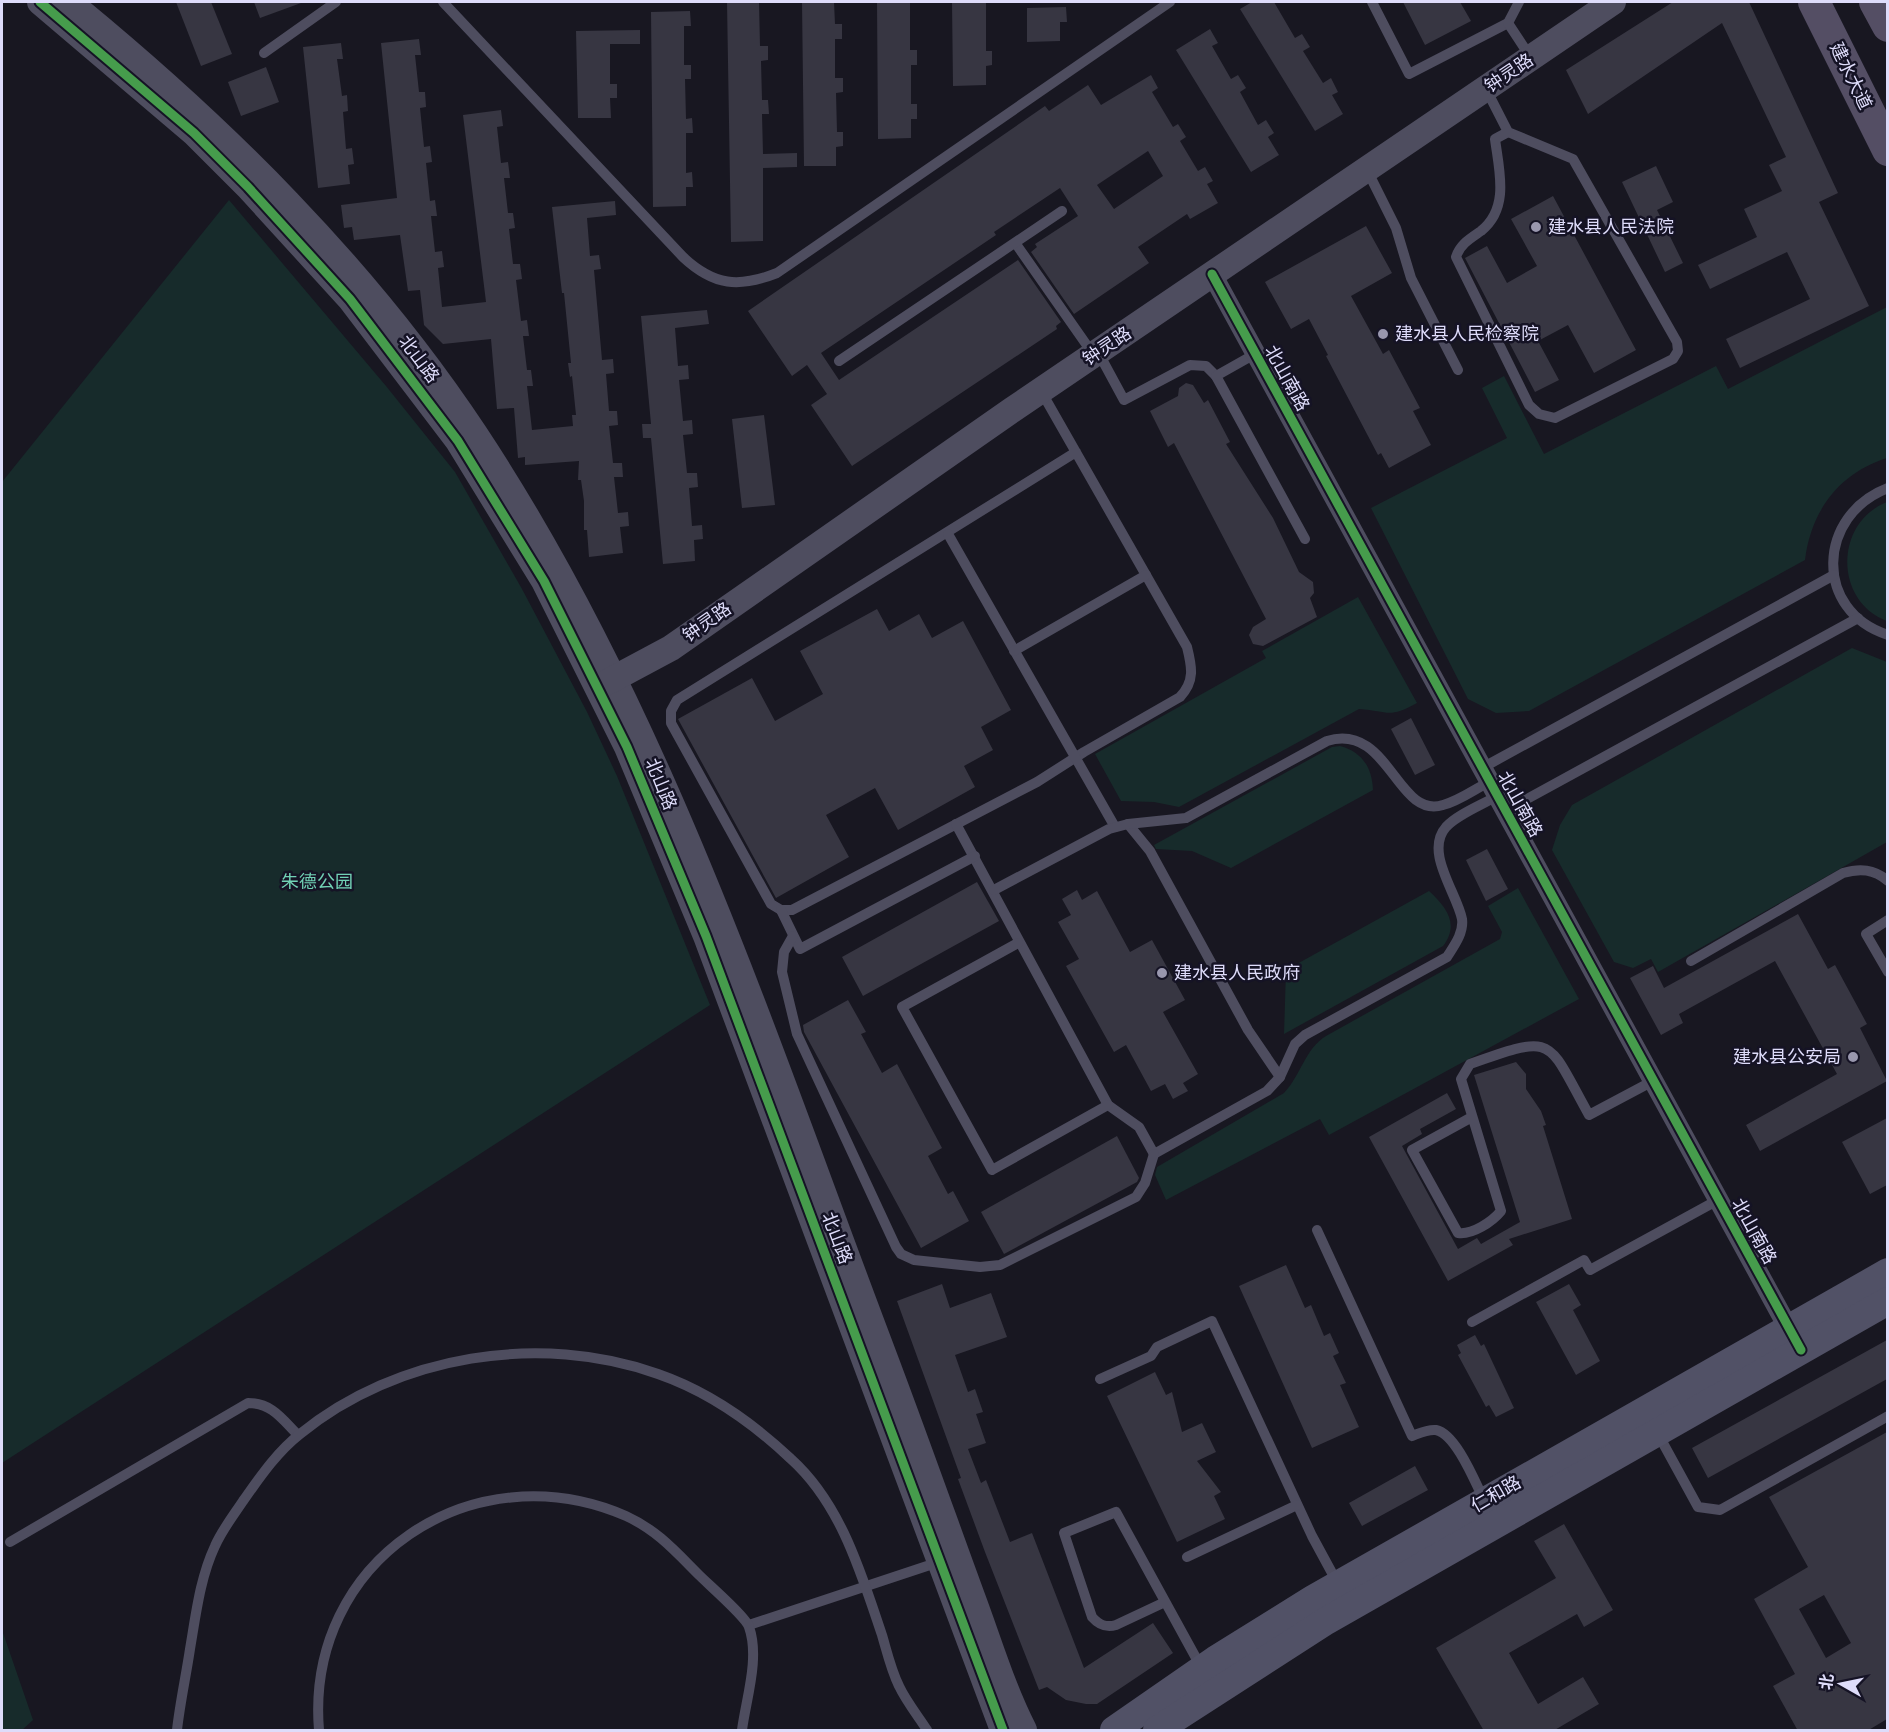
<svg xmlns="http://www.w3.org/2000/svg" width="1889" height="1732" font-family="'Fira Sans Condensed','Noto Sans SC',sans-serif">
<rect width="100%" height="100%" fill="#181721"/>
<g fill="#172b2b">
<polygon points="229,200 386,386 455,472 522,589 587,712 617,776 710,1005 2,1463 2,482"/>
<path d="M1887,307V458C1839,473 1811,511 1805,560L1529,711L1496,713L1468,699L1371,508L1507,438L1482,388L1504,376L1544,454L1716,366L1728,389Z"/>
<path d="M1887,502V621C1834,601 1834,523 1887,502Z"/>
<path d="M1358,597L1417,703C1388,719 1389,711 1359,709L1179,807L1154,802L1121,801L1095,754L1266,658L1262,651Z"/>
<polygon points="1852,648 1887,662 1887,842 1658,972 1651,959 1633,968 1614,962 1552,850 1560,825 1572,805"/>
<path d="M1340,746C1362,752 1372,767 1373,790L1231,868L1192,851L1156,849L1154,845L1332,747Z"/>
<path d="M1518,888L1579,999L1329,1135L1320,1119L1166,1200L1155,1175L1157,1167L1284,1093C1301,1075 1305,1049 1326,1036L1500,939L1502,932L1488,906Z"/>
<path d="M1429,891C1446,907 1460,924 1443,946L1284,1034L1286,970Z"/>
<polygon points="2,1630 33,1720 22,1730 2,1730"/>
</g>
<g fill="#373642" fill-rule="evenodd">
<polygon points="176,2 211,2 232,54 201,66"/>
<polygon points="254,2 301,2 301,3 260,18"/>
<polygon points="727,2 759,2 760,46 768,46 768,60 761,61 762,100 768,100 769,114 762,114 763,154 797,153 797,167 763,168 763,241 731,242"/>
<polygon points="802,2 834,2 835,24 842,24 842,39 835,39 835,78 843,78 843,92 836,93 837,132 843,132 843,146 836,147 836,166 804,166"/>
<polygon points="877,2 910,2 910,50 917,50 917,65 911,65 911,104 917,104 917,119 911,119 911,138 878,139"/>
<polygon points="952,2 986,2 986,51 992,51 992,65 986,66 986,85 953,86"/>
<polygon points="1252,2 1274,2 1295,38 1302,34 1310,47 1303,51 1323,83 1331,78 1338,92 1332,95 1343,114 1315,131 1240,9"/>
<polygon points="1403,2 1460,2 1471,21 1425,45"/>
<polygon points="1673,2 1749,2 1838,193 1819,202 1869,306 1740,368 1726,339 1810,299 1787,252 1710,289 1698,265 1757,237 1744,209 1782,191 1769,165 1786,157 1722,23 1588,114 1566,70"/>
<polygon points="1066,7 1067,22 1060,22 1060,41 1027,42 1027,8"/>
<polygon points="690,11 691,26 684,26 684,65 691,65 691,79 685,79 686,119 692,118 693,133 686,133 686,173 692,172 693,187 686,187 686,206 653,207 651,12"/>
<polygon points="1210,29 1218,43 1212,46 1231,79 1238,75 1246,88 1240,92 1258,125 1266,120 1274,133 1268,137 1279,155 1251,172 1176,50"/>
<polygon points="640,30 640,44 610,44 610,84 617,84 617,98 610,98 611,118 578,118 576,31"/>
<polygon points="419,39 421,55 415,55 419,92 425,92 426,107 420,108 424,147 430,146 432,162 426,163 430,201 435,200 437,216 431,216 435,252 442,251 444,267 438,268 442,307 486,302 463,115 501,110 503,126 497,127 501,163 508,162 510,178 504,178 508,213 513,213 515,228 509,229 513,264 520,264 522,279 516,280 521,321 527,320 529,336 523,336 527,370 531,370 533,386 527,386 532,430 573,426 572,415 576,415 572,376 570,377 568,363 571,363 564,293 562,293 552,207 615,201 616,215 587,218 590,256 599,255 601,269 594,270 602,360 613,359 614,373 606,374 609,411 617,411 618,425 609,426 613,463 622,463 623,477 614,477 618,513 628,512 629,526 620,527 623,553 589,557 587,530 584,530 584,501 581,480 578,480 579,461 525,465 525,457 518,458 514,408 497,409 491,339 443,344 424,325 420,290 408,291 400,235 354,240 352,227 344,228 341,205 397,198 381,43"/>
<polygon points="341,43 343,59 337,59 342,96 347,95 348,111 343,112 346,149 352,148 354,164 348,165 350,184 318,188 303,47"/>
<polygon points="266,67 279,102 241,116 228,82"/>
<path d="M1151,75L1158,88L1152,92L1173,127L1178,124L1186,137L1180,141L1198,171L1205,167L1213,181L1207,184L1218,203L1190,219L1187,214L1138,247L1149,263L1074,314L1031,252L1037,247L1035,244L1078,216L1060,188L994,232L996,235L821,353L839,380L1018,260L1061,322L1056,326L1057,329L852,466L811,405L827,394L807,365L792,376L748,311L1045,106L1049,111L1088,85L1101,105ZM1148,151L1163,176L1114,209L1097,185Z"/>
<polygon points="1656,166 1673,202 1657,210 1683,263 1665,272 1622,182"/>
<polygon points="1553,196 1636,350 1594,373 1568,325 1538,341 1559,380 1535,392 1465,258 1487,246 1507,283 1537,266 1511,219"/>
<polygon points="1366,226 1392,273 1351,296 1383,354 1389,350 1420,408 1413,411 1431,445 1389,468 1381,453 1378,455 1326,356 1328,355 1309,319 1291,329 1265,282"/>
<polygon points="707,310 709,324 675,328 678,366 688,365 689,379 679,380 683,421 692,420 693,434 683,435 687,473 697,473 698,487 689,488 692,526 702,525 703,539 694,540 695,561 663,564 651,438 643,438 642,424 651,424 641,316"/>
<polygon points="1186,383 1193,385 1204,403 1208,400 1230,442 1226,444 1273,518 1299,572 1313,582 1314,593 1310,598 1317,617 1263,646 1253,644 1249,635 1253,627 1266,619 1174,443 1168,447 1150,411 1178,396 1179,388"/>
<polygon points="764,415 775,505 742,508 732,419"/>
<polygon points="877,609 889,631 919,614 932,638 963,621 1011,710 981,727 993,750 964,766 975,787 898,830 875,788 826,815 849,857 776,898 678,719 752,678 775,721 823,694 800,651"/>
<polygon points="1411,718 1435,765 1415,775 1391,729"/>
<polygon points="1487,849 1508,889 1486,901 1466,860"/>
<polygon points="977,882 999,921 863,996 842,957"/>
<polygon points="1077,890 1082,900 1097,891 1130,952 1152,940 1185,1000 1163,1012 1198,1074 1183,1083 1188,1091 1173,1099 1165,1084 1151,1091 1126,1045 1114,1052 1066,966 1079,959 1058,922 1071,915 1062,899"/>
<polygon points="1798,914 1828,969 1835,965 1867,1024 1860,1028 1887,1081 1760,1151 1746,1125 1837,1074 1775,961 1679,1014 1683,1023 1661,1035 1630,978 1653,966 1664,988"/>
<polygon points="848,1000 866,1032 861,1034 882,1073 897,1064 942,1148 928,1156 948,1194 953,1191 969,1221 921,1248 804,1032 803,1025"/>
<polygon points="1516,1062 1526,1074 1526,1089 1541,1111 1546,1125 1543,1126 1572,1219 1509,1239 1513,1245 1448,1281 1369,1137 1447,1093 1456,1109 1420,1129 1422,1134 1402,1146 1458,1249 1477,1238 1481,1244 1520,1222 1474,1075"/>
<polygon points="1887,1118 1887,1185 1870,1194 1842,1142"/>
<polygon points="1117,1136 1139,1178 1137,1182 1004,1254 981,1212"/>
<polygon points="1286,1265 1305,1308 1311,1305 1324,1336 1330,1333 1339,1353 1333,1356 1346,1383 1340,1385 1359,1427 1312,1448 1239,1286"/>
<polygon points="942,1284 950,1308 991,1293 1007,1337 955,1355 968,1392 975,1389 983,1412 976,1414 986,1443 968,1449 981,1483 986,1480 1010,1542 1032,1533 1084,1668 1153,1623 1173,1653 1097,1704 1086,1704 1066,1700 1047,1687 1039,1690 985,1552 958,1479 961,1478 897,1301"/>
<polygon points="1569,1284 1581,1305 1573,1310 1600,1361 1576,1375 1536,1302"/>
<polygon points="1475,1335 1481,1346 1484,1344 1514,1408 1496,1417 1489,1405 1486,1407 1458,1355 1461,1353 1457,1345"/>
<polygon points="1887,1340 1887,1379 1708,1478 1692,1448"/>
<polygon points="1155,1372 1166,1395 1172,1392 1182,1432 1202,1423 1216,1452 1197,1461 1221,1492 1214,1496 1225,1519 1177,1542 1107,1396"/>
<path d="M1887,1432V1719L1867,1731H1798L1773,1686L1795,1674L1754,1599L1808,1567L1769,1497ZM1824,1595L1851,1643L1826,1658L1799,1609Z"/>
<polygon points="1415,1466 1428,1490 1362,1526 1349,1503"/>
<polygon points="1564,1524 1613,1610 1584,1627 1577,1614 1509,1653 1538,1704 1583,1677 1599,1704 1553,1731 1484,1731 1436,1648 1556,1578 1534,1541"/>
</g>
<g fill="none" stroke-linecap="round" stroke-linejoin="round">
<g stroke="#4e4d5f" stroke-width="10">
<path d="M443,2L683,257C714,286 739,288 777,273L1170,2"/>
<polyline points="1372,2 1409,74 1508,23 1519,2"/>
<polyline points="1508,23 1531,58"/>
<polyline points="264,53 336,2"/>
<path d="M1486,89L1508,132L1573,159L1677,342L1678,351L1673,359L1555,418L1539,414L1529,405L1456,257C1460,244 1471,238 1481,231C1510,208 1499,170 1495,139L1508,132"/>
<polyline points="1367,170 1396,228 1411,278 1458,370"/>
<polyline points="1016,244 1093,354"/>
<polyline points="1098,352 1124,400 1190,365 1206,366 1216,376"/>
<polyline points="1255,354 1216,376 1305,539"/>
<polyline points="839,361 1062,211"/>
<path d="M1041,391L1187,647C1192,667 1195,681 1180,697L1084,752L1037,782L792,910H781L771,904L671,723V711L677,700L1076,452"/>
<path d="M1888,488C1817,515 1813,611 1888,635"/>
<polyline points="948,534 1115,827"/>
<polyline points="1014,651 1146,575"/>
<polyline points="1482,768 1834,575"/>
<polyline points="1505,811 1858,618"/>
<path d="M956,824L1108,1105L1139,1127L1154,1154L1267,1091L1280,1077L1295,1044L1305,1035L1447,957C1454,946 1464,933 1462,919C1457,893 1424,852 1446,827C1458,814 1482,805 1497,796"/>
<polyline points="1128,824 1150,851 1248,1030 1280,1077"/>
<path d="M994,890L1109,829L1128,824L1186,818L1327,741C1389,722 1397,820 1443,805C1459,801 1475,789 1489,782"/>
<polyline points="781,910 800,949 975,856"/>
<polyline points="1888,920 1866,934 1888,972"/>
<polyline points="793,936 784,952 782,972 797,1034 896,1247 901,1254 914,1260 980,1267 1000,1265 1136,1197 1145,1183 1154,1154"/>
<polyline points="1018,943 902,1007 992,1170 1108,1105"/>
<path d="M1691,961L1843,873C1860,868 1874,869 1888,881"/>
<path d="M1472,1117L1412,1150L1458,1233C1472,1235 1492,1222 1501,1211L1461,1079L1470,1064C1557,1033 1546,1038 1589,1115L1653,1081"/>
<path d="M1317,1230L1412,1436C1420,1433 1428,1429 1436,1430C1456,1434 1475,1482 1484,1500"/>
<polyline points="1472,1322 1584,1260 1590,1270 1718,1200"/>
<polyline points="1100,1379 1151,1356 1157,1347 1212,1321 1312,1536 1338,1584"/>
<polyline points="1658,1434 1698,1507 1720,1510 1888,1416"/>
<path d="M10,1542L248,1403C272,1403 282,1419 298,1435"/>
<polyline points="1187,1557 1297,1505"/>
<path d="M1165,1602L1116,1625C1106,1628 1099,1625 1092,1617L1064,1533L1116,1512L1201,1667"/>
<polyline points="749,1625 939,1562"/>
<path d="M177,1730C180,1703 186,1676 190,1649C196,1614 200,1578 215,1546C222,1530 233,1516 243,1501C260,1477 277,1452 300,1434C397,1355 540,1332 658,1374C707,1391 753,1423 791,1459C841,1504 861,1573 882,1635C887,1652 891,1670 899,1686C906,1701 918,1716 927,1730"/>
<path d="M319,1730C305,1561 472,1449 626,1516C657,1530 676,1552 699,1575C709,1585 746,1617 749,1627C760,1658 746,1699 742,1730"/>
</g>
<polyline stroke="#4e4d5f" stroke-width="20" points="1212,274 1795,1340"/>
<g stroke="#4e4d5f" stroke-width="26">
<polyline points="40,2 194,133 248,187 350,299 458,441 544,581 627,747 706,936 1003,1730"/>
<path d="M69,2C222,127 365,268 475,434C661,715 764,1040 883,1353C914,1435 943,1517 973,1599C989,1642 1003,1689 1024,1730"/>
<polyline points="600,686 671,648 1012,410 1613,2"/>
</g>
<g stroke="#515166" stroke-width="28">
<polyline points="1114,1730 1215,1660 1313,1599 1888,1272"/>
<polyline points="1157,1730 1326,1621 1888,1301"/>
</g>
<g stroke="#544e64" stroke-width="32">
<polyline points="1814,2 1888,150"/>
<polyline points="1875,2 1888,26"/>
</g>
<g stroke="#151325" stroke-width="13">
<g id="cycleway">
<polyline points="40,2 194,133 248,187 350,299 458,441 544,581 627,747 706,936 1003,1730"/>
<polyline points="1212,274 1801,1350"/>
</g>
</g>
<use href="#cycleway" stroke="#469c4c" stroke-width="9"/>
</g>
<g fill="#9997ae" stroke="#151325" stroke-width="2">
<circle cx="1536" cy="227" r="6"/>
<circle cx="1383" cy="334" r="6"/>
<circle cx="1162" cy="973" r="6"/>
<circle cx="1853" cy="1057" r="6"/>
</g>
<g text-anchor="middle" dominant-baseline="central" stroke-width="5" stroke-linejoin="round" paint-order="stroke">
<g font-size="18" fill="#dedcfa" stroke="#151325">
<text transform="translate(1509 73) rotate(-34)">钟灵路</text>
<text transform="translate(1851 76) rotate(64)">建水大道</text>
<text transform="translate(1107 346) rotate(-34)">钟灵路</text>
<text transform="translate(419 359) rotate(53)">北山路</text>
<text transform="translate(1287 378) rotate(61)">北山南路</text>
<text transform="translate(707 622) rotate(-35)">钟灵路</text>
<text transform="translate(661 784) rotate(68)">北山路</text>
<text transform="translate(1520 804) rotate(61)">北山南路</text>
<text transform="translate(1754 1231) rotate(61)">北山南路</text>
<text transform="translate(837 1238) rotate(69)">北山路</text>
<text transform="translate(1496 1494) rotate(-30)">仁和路</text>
</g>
<g font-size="18" fill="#dedcfa" stroke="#151325" text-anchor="start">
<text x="1548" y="227">建水县人民法院</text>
<text x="1395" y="334">建水县人民检察院</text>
<text x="1174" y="973">建水县人民政府</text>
<text x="1841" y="1057" text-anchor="end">建水县公安局</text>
</g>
<g font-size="18" fill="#71d1b5" stroke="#151325">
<text x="317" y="882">朱德公园</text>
</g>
</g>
<rect width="1889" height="1732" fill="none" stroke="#dedcfa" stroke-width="6"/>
<g transform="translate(1841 1684) rotate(279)" stroke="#151325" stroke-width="4.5" paint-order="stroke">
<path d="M0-4.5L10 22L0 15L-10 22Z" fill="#dedcfa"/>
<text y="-9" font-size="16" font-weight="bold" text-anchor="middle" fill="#dedcfa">北</text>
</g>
</svg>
